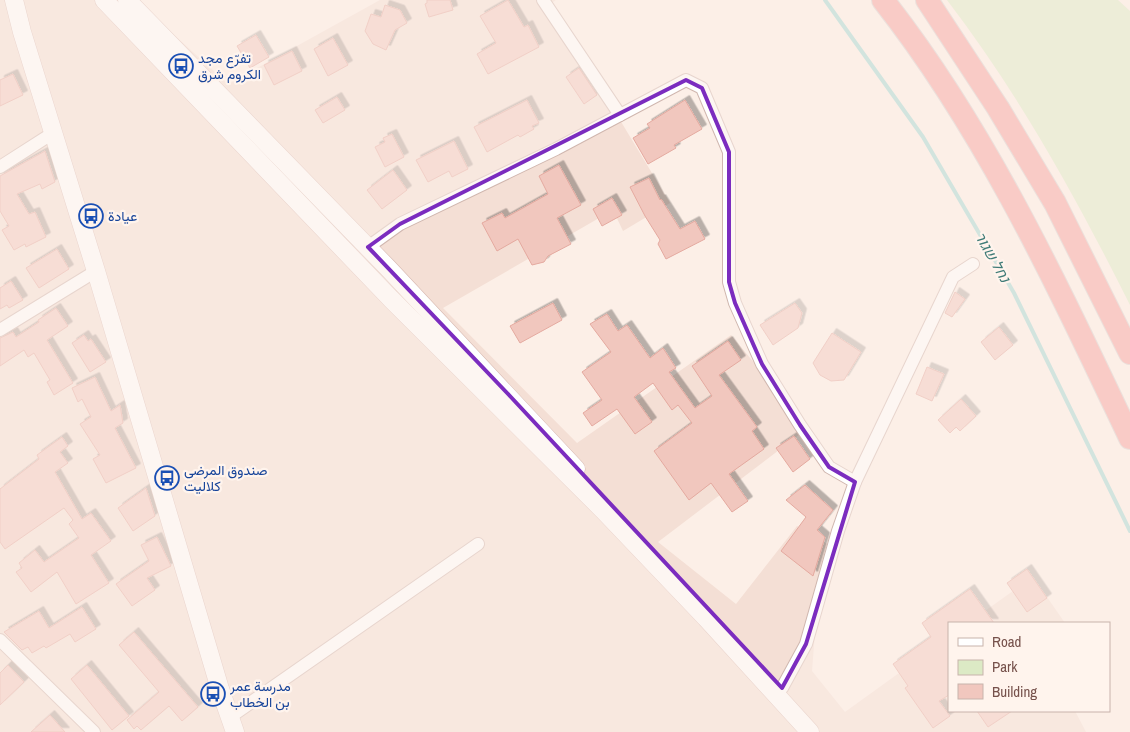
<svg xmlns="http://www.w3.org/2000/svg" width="1130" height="732" font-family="'Archivo Narrow',Vazirmatn,Heebo,sans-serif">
<defs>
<filter id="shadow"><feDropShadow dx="4.5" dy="-4.5" stdDeviation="0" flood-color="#0004"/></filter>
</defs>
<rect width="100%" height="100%" fill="#fcefe7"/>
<g fill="#f4dfd5">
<polygon points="0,0 136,0 228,84 380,0 556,0 550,4 670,203 623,231 613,210 443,308 577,443 731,335 808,428 658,542 736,604 797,526 834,548 819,580 812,671 845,712 949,637 949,711 1075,711 1086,732 0,732"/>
<polygon points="1033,577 1065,623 968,623"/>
</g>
<path fill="#dceac5" d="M947,0H1118L1130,11V305C1077,199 1019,94 947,0Z"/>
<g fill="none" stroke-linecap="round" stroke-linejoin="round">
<polyline stroke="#a1d7d3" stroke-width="4" points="825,0 923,137 1014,293 1130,531"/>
</g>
<g fill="#f1c7be" stroke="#e4a99f" filter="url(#shadow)">
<polygon points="427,0 450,0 453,10 429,17 425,4 427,3"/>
<polygon points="508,0 524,27 528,25 539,47 488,74 477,54 496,43 480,16"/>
<polygon points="385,5 400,10 407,23 395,30 386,50 373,44 365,31 371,14 381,17"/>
<polygon points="256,35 269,57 250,68 237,46"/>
<polygon points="333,38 348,65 328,76 314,49"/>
<polygon points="292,51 302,71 274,85 264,65"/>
<polygon points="579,68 597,95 584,104 566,77"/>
<polygon points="13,74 23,95 0,106 0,80"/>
<polygon points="337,97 345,110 323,123 315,110"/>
<polygon points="527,100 539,123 532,126 534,129 520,137 518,135 487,152 474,127"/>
<polygon points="685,100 702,129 674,145 676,148 648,164 633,138 650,128 647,124"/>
<polygon points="392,134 404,157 385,167 375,147 385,142 383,138"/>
<polygon points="454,141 468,169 452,177 449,171 428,182 416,160"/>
<polygon points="45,151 55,182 42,189 40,184 17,194 29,214 35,212 46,237 26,247 25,244 14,250 2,230 9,226 0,211 0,176"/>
<polygon points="559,165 581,205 557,218 571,244 548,256 544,262 532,265 518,239 497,251 482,223 502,213 505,218 548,194 539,176"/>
<polygon points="393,170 407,190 382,209 367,190"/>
<polygon points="649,178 660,200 661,199 680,229 695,221 705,239 666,259 658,244 660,240 645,216 630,187"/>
<polygon points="612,198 622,215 602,226 593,209"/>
<polygon points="57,249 69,269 39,288 26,268"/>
<polygon points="11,281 23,300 9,308 7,305 0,309 0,288"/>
<polygon points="955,292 965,299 952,317 945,313"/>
<polygon points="553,303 562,320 520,343 510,326"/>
<polygon points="795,303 802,313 798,328 773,345 760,325"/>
<polygon points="56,308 68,326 47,340 73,383 54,395 47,382 50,380 34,353 28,357 24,350 0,366 0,338 13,332 16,337 39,322 38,320"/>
<polygon points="607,314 618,331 627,325 650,358 663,348 676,368 669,372 695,408 712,396 692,366 728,341 741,360 719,375 757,427 752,431 764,449 729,474 748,501 732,512 711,483 689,500 654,451 692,423 678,405 672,410 653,383 634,397 652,422 635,434 617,409 592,426 583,413 602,400 582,372 611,352 590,324"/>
<polygon points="999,327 1013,345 995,360 981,342"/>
<polygon points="832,333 861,352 844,380 831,381 820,375 813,363"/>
<polygon points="84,335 88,341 91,339 106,362 90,372 72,343"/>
<polygon points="927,367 944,374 932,401 916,394"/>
<polygon points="95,377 111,411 120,405 123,423 115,428 136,468 106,483 93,459 100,455 80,424 91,417 82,399 78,402 72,388"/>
<polygon points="961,399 976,416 960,431 956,427 950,433 938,420"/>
<polygon points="794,436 810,459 793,472 776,448"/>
<polygon points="62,437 68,446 60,452 68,463 55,472 82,519 91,513 111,541 91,555 109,583 76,604 57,572 31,592 16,572 22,568 19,563 35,550 44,562 79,538 69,524 73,520 64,508 5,549 0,542 0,489 39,459 37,455"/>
<polygon points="805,485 833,510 817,530 825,537 813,576 781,551 806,517 786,500"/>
<polygon points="146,488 155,516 133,531 118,508"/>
<polygon points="157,537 171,566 147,578 155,590 132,606 116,584 149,561 141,545"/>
<polygon points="1027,569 1047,598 1027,612 1007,583"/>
<polygon points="970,589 994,623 949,623 949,695 939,701 950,716 933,728 905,688 908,686 893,664 931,637 922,623"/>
<polygon points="82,607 96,629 75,642 70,634 46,648 44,646 32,653 28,647 22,650 4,632 39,611 49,628"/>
<polygon points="134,632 198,707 182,721 169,706 141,730 137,726 134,729 127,720 159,692 119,645"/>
<polygon points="8,665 24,682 0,705 0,673"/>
<polygon points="87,665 129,716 112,730 71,679"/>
<polygon points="977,711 1012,711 988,727"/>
<polygon points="50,715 65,732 31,732"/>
</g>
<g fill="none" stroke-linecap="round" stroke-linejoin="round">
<g stroke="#d0b7af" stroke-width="14">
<g id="street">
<polyline points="543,0 620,115"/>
<polyline points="0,167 53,133"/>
<polyline points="368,247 400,224 556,149 686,80 702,88 729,152 729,282 735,303 762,364 800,425 829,467 855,482"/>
<polyline points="0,330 96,271"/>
<polyline points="0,640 94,732"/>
<polyline points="782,688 806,644 838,531 855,482 953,277 973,264"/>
<polyline points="230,717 478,544"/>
</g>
</g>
<g stroke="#d6b7af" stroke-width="19">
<g id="secondary">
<polyline points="14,0 22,32 96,271 220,689 235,732"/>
<polyline points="104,0 391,299 603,510 706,618 810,732"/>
<polyline points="127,0 388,268 576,469"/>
</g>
</g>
<g stroke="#d9cecd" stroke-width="24">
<g id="highway">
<path d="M883,0C987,132 1058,287 1130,438"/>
<polyline points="927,0 998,108 1055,203 1130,353"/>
</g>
</g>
<use href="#street" stroke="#fff" stroke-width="12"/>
<use href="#secondary" stroke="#fff" stroke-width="18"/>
<use href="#highway" stroke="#f5a19e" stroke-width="22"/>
</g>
<path d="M0 0H1130V732H0ZM686,80L702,88L729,152V282L735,303L762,364L800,425L829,467L855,482L806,644L782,688L509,395L368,247L400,224Z" fill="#fcefe7" fill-opacity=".55" fill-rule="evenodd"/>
<path fill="none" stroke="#7b2cbf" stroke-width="4" stroke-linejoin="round" d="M686,80L702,88L729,152V282L735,303L762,364L800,425L829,467L855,482L806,644L782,688L509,395L368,247L400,224Z"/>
<defs>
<g id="bus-ring" transform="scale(1.25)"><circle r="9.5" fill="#fff4ed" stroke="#1a4fb4" stroke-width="1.5"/><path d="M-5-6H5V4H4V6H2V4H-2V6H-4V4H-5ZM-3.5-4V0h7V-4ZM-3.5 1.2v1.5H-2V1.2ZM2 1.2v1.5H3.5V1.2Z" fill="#1a4fb4"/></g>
</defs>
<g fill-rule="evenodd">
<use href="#bus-ring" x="181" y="66"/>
<use href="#bus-ring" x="91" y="216"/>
<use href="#bus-ring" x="167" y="478"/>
<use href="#bus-ring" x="213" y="694"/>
</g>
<g text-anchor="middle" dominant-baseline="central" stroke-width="4.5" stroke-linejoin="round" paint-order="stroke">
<g font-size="14" fill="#164399" stroke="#fff4ed" text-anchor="start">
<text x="198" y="58">تفرّع مجد<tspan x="198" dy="16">الكروم شرق</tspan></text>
<text x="108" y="216">عيادة</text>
<text x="184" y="470">صندوق المرضى<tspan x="184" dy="16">كلاليت</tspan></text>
<text x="230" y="686">مدرسة عمر<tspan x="230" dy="16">بن الخطاب</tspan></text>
</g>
<g font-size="15" font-style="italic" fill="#3f7b77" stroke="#fff4ed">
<text transform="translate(993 257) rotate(60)">נחל שגור</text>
</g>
</g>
<rect x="948" y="622" width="162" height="90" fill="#fff4ed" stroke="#c8b3ac"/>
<rect x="958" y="638" width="25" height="8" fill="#ffffff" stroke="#c8b3ac"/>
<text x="992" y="647" font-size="15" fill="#76514b">Road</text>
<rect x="958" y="660" width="25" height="15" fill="#dceac5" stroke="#c8b3ac"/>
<text x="992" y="672" font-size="15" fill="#76514b">Park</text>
<rect x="958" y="684" width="25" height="15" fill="#f1c7be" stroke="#c8b3ac"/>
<text x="992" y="697" font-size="15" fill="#76514b">Building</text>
</svg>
